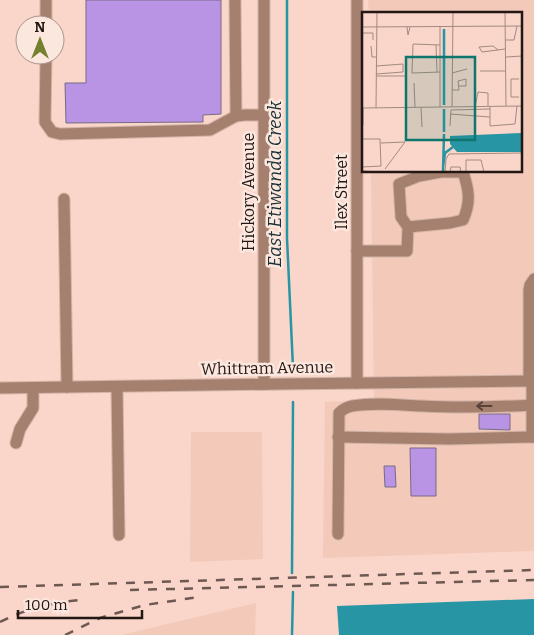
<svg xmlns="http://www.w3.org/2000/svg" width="534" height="635" font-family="Bitter,serif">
<rect width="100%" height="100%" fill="#f9d6c9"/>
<g fill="#f3c9ba">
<polygon points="368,0 534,0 534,551 323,558 325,402 374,400 371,171 520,171 520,14 369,14"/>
<polygon points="191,432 262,432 263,559 190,562"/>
<polygon points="256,603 255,635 121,635"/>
</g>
<polygon fill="#2795a3" points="534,599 534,635 339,635 337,606"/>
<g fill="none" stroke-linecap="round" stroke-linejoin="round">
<g stroke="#2795a3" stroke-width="2.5">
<polyline points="287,0 287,238 293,368"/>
<polyline points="292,573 293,402"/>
<polyline points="292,635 293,592"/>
</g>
</g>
<g fill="#ba94e4" stroke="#776b85">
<polygon points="86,0 221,0 221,114 203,115 203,122 66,123 65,83 86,83"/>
<polygon points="479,414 510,414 510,430 479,429"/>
<polygon points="410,448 436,448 436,496 411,496"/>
<polygon points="384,466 395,466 396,487 385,487"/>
</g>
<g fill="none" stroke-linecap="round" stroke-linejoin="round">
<g stroke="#d2b4a8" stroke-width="13">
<g id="minor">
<polyline points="235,0 236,116"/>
<polyline points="46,25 46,0"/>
<polyline points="46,55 45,122 52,132 60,134 210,130 236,116 245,115 264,115"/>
<polyline points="64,199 67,387"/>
<path d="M357,251H407L408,227L401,217L399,184L419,176L441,172H463C469,190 471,202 463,220L450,223L408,227"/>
<polyline points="529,382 529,290 530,285 534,279"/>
<polyline points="357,383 357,0"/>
<polyline points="264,384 264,0"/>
<polyline points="117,387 119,535"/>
<polyline points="0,388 282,384 534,381"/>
<polyline points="338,437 449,439 534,437"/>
<polyline points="532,437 532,381"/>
<polyline points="16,443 20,429 33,408 33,388"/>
<path d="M338,534L339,413C343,409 347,407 352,406C375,402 399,405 422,406C458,408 497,407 534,405"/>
</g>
</g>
<use href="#minor" stroke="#a6806f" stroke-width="11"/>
<g stroke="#6d5952" stroke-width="2.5" stroke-dasharray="9 9" stroke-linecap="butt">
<polyline points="0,587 534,570"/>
<polyline points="130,590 534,580"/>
<path d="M0,622C25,609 51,603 79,600"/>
<polyline points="65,635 100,618 145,605 199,597"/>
</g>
</g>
<defs><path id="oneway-shaft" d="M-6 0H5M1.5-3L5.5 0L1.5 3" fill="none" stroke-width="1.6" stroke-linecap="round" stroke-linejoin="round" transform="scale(1.25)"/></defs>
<use stroke="#574138" href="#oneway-shaft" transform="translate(484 406) rotate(180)"/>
<g text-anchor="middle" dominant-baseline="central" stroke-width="5" stroke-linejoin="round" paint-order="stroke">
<g font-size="16" fill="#231713" stroke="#fce7df">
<text transform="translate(248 192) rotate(-90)">Hickory Avenue</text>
<text transform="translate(341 192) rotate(-90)">Ilex Street</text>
<text transform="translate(267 368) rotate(-1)">Whittram Avenue</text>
</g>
<g font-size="18" font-style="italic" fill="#193134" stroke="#fce7df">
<text transform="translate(275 184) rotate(-90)">East Etiwanda Creek</text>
</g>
</g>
<g transform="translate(362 12)">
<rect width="160" height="160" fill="#f9d6c9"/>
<path d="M160,121V140H95L88,132V124Z" fill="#2795a3"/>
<path fill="none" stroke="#2795a3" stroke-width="2.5" d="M82,93V17M82,120V97M81,155L83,141L91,135M81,160L82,122"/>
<path fill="none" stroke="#a38a80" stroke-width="1" d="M143,0L144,94M0,15L160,14M45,15L46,23L48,15M0,21H11V28M143,28H152L155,14M74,33L75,60M9,34L10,45H14M136,38L131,34L117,35L120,40L143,37M144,45L160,44M14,54L41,52V60L14,62M118,59H144M78,60L50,61L51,32L78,33M90,61L105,57M14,64H44M52,71L53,95M90,78H97L96,69L104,67V74H97M157,85H149V67H157M128,94V114L153,112L155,94M59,95L60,115M78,95V15M90,95L91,0M113,95L116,80L126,81V94M0,96L160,94M14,96L15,0M88,102L128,105M1,113V96M88,114L89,98L128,97M0,127H18L19,154L0,155M19,131L43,130L23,157M0,159L17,160M83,160L84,147L87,142L160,141M88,160L89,155H98L99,160M104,160V148H119L122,160"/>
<path fill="#0f766e" fill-opacity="0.15" stroke="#0f766e" stroke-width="2.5" d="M44,45H113V128H44Z"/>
<rect width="160" height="160" fill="none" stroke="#231713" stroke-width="2.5"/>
</g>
<g transform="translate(40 40)"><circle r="24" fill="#fce7df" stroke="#a5948d"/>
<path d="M0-4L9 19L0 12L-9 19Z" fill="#74802d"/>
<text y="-8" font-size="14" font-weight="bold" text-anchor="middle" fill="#231713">N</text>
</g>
<path d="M18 610v8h124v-8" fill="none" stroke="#231713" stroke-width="2.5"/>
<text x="25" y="610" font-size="15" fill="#231713" stroke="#fce7df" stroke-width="4" paint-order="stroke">100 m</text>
</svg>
